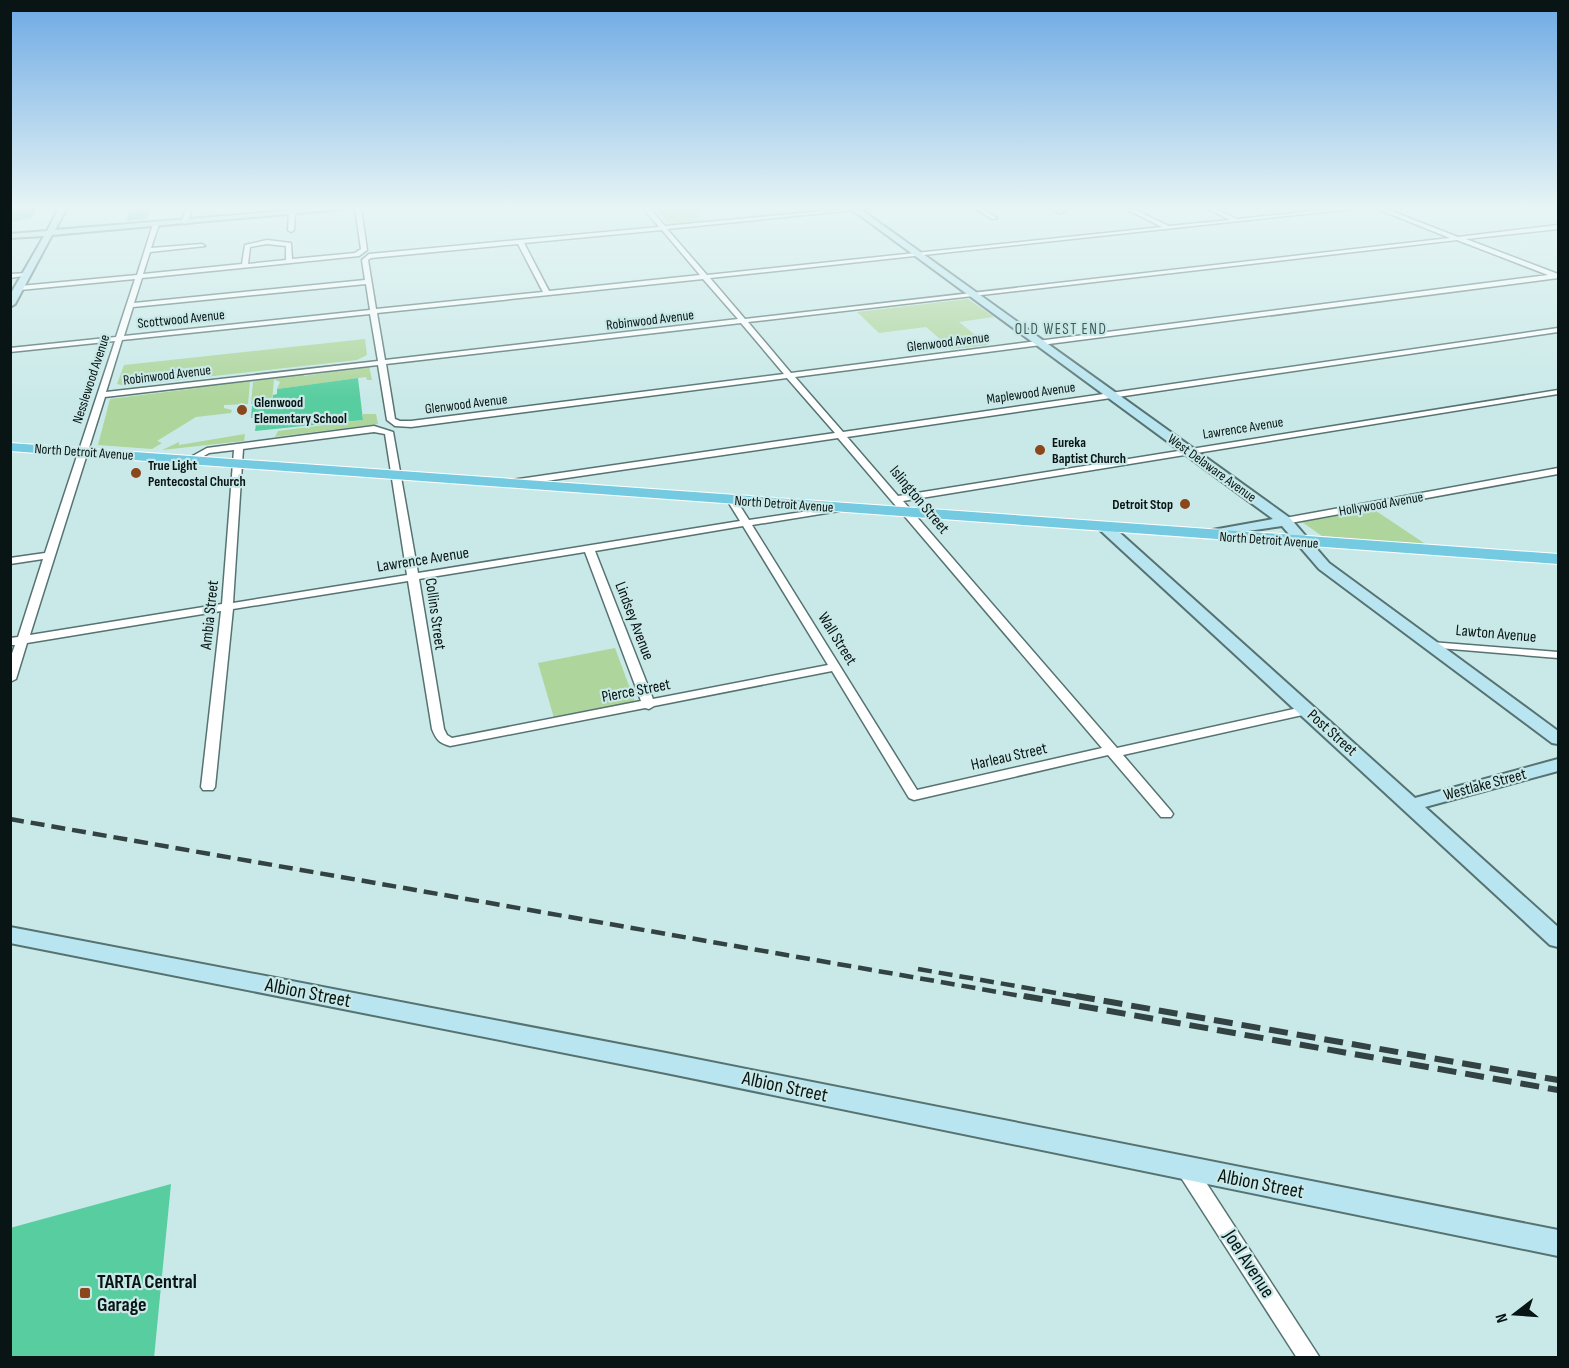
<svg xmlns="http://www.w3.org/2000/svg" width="1569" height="1368" font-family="'Sofia Sans Condensed',sans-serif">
<rect width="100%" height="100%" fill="#c9e9e8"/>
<g fill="#aed59b">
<polygon points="655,208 700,208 703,211 697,213 704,221 669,224"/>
<polygon points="968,299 994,317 959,322 988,345 952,349 926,327 879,333 857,312"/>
<polygon points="365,339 367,355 357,360 126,386 117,384 124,365"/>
<polygon points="369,366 372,380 367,380 366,377 277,389 280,382 274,379 272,401 251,404 253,382 263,381 250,382 248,404 224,405 224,408 232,410 231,413 196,417 157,441 162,443 152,449 98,445 110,399 198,388 124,395 304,374 304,376"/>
<polygon points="363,414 376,414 378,424 275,437 278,431 363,420"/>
<polygon points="245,434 244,441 162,450 179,442 179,445"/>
<polygon points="1373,509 1427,545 1322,536 1302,522"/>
<polygon points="615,648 635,702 554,718 538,663"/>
</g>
<g fill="#58cd9f">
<polygon points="10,208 38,208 31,218 10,222"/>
<polygon points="151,208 147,219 126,221 130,209"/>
<polygon points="358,378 363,420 255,431 257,417 251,418 252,406 272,404 273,395 277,394 277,389"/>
<polygon points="171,1184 154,1358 10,1358 10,1228"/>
</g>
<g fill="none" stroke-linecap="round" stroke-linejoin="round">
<g stroke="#567372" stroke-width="3">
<g id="street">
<polygon points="186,208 192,208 188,222 185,224 182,222"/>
<path d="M355,208H361L367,250L359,256L142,278L134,303L365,280L362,260L369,254L659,227L643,208H649L665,226L854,208H874L667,229L707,275L1162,227L1124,208H1131L1169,226L1230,220L1206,208H1213L1237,219L1342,208H1360L710,278L745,319L1450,238L1375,208H1383L1458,237L1558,225V229L1466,239L1558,274V278L795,377L843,432L1558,328V332L847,437L898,496L1558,390V394L903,501L1117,748L1307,706L1311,707L1313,710L1307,714L1123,755L1171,811L1173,814L1171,817H1161L1108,755L914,800L909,798L832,671L654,706L649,709L645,708L450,746C439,743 436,739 432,729L408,581L233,609L215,787L213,790H203L201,787L221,611L27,643L16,679L10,682V659L15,645H10V638L18,637L43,559L10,564V558L45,553L115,341L10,352V348L116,337L135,279L20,290L17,288L20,286L137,275L153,224L156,222L159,224L151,248L202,244L205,246L150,252L143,274L242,264L245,245L267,240L291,243L292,259L355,253L361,249ZM662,230L700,275L549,291L524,243ZM1457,240L1548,275L791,373L748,322ZM267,244L286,246V260L248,264L250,247ZM518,244L543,292L376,309L368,260L371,258ZM703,279L738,319L385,360L377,313ZM366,284L370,310L124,336L133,307ZM370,314L378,361L106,392L122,340ZM741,323L784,374L411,421H400L395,419L386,364ZM378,365L387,420L395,426L411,427L787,378L835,433L512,480L507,483L512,486L838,438L1102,748L917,790L752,525L839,511L844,508L842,506L749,520L735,498L732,497L727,500L740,521L418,573L393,432L374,426L207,448L189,458V462L192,463L209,453L234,450L222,604L30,635L105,397ZM374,432L385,434L407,575L233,603L243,449ZM743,526L828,665L653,699L595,551ZM585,552L641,701L452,738L447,735L444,729L419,579Z"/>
<polygon points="974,208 981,208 997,218 992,219"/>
<polygon points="1050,208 1057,208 1064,212 1059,213"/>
<polygon points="292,211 295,213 294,230 291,232 288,230 289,213"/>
<polygon points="29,273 29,275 10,278 10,274"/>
<polygon points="1558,468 1558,474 1285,524 1280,521 1285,518"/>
<polygon points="1431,642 1558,652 1558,658 1427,647 1425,645 1427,643"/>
<polygon points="1187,1161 1194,1164 1320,1358 1297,1358 1180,1176 1178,1170 1180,1164"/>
</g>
</g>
<g stroke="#567372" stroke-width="4">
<g id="secondary">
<polygon points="59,208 67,208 55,230 323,208 354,208 52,235 15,304 10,307 10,295 44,236 10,238 10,234 47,231"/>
<polygon points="850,208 859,208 1290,518 1329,563 1558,731 1558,744 1552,743 1319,569 1282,526 1207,537 1207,531 1273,519"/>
<polygon points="1105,523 1110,524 1415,798 1558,759 1558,771 1425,807 1558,927 1558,947 1550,945 1100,530 1100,524"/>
<polygon points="10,927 666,1053 1558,1230 1558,1256 666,1073 10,943"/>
</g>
</g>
<g stroke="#fff" stroke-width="2">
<polygon id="primary" points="10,443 1558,554 1558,564 10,451"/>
</g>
<use href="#street" fill="#fff" fill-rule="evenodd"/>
<use href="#secondary" fill="#b9e5f0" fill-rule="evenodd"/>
<use href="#primary" fill="#73cae1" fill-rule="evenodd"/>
<g stroke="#334242" stroke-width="4.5" stroke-dasharray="14 7" stroke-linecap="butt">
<polyline points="10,819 1032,998"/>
<polyline points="918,969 1085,998"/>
</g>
<g stroke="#334242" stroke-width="6" stroke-dasharray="19 9" stroke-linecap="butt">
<polyline points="1024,996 1558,1090"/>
<polyline points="1076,996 1558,1080"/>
</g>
</g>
<linearGradient id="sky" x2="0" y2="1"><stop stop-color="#6da9e4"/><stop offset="0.52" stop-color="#e7f5f5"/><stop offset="1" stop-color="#e7f5f5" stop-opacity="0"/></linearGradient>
<rect width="1569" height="399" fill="url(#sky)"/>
<g fill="#8b461c" stroke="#c9e9e8" stroke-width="2">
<circle cx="242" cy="410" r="6"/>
<circle cx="1040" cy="450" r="6"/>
<circle cx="136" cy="473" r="6"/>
<circle cx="1185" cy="504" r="6"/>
<rect x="79" y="1287" width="12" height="12" rx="3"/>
</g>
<g text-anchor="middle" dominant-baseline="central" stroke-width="4.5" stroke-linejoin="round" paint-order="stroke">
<g font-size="14" fill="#091414" stroke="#c9e9e8">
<text transform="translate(181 319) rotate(-6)">Scottwood Avenue</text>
<text transform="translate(650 320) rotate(-7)">Robinwood Avenue</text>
<text transform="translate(948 342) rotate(-7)">Glenwood Avenue</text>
<text transform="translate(167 375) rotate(-7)">Robinwood Avenue</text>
<text transform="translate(91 379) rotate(-72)">Nesslewood Avenue</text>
<text transform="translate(1031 393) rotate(-8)">Maplewood Avenue</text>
<text transform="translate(466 404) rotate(-7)">Glenwood Avenue</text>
<text transform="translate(1243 428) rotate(-9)">Lawrence Avenue</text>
<text transform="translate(84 452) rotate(4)">North Detroit Avenue</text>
<text transform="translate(1212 468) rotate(36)">West Delaware Avenue</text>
<text transform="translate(784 504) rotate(4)">North Detroit Avenue</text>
<text transform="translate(1381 504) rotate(-10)">Hollywood Avenue</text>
<text transform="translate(1269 540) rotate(4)">North Detroit Avenue</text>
</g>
<g font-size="14" font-weight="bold" fill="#091414" stroke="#c9e9e8" text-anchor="start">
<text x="254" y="402">Glenwood<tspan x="254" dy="16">Elementary School</tspan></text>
<text x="1052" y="442">Eureka<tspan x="1052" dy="16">Baptist Church</tspan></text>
<text x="148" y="465">True Light<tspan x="148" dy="16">Pentecostal Church</tspan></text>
<text x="1173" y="504" text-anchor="end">Detroit Stop</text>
</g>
<g font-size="15" letter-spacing="1.5" fill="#3f5b5a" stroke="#c9e9e8">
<text x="1061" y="329">OLD WEST END</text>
</g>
<g font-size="16" fill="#091414" stroke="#c9e9e8">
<text transform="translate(919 500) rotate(50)">Islington Street</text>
<text transform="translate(423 560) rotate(-9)">Lawrence Avenue</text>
<text transform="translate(435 614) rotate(82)">Collins Street</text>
<text transform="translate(210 615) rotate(-84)">Ambia Street</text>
<text transform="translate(634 621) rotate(69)">Lindsey Avenue</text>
<text transform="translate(1496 634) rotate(5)">Lawton Avenue</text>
<text transform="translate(837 639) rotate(58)">Wall Street</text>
<text transform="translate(636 691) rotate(-11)">Pierce Street</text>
<text transform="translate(1332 733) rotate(42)">Post Street</text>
<text transform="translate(1009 757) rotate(-13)">Harleau Street</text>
<text transform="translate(1485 785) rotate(-15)">Westlake Street</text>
</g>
<g font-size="20" fill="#091414" stroke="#c9e9e8">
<text transform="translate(308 993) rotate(11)">Albion Street</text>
<text transform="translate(785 1087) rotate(12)">Albion Street</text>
<text transform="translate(1261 1184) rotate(11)">Albion Street</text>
<text transform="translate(1249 1264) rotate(57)">Joel Avenue</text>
</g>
<g font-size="20" font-weight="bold" fill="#091414" stroke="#c9e9e8" text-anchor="start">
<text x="97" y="1282">TARTA Central<tspan x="97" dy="23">Garage</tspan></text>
</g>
</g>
<rect width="1569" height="1368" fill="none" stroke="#091414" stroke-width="24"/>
<g transform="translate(1515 1314) rotate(253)" stroke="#c9e9e8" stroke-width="4.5" paint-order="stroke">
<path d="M0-4.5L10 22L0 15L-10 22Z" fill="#091414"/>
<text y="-9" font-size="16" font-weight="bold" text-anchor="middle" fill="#091414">N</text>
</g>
</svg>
